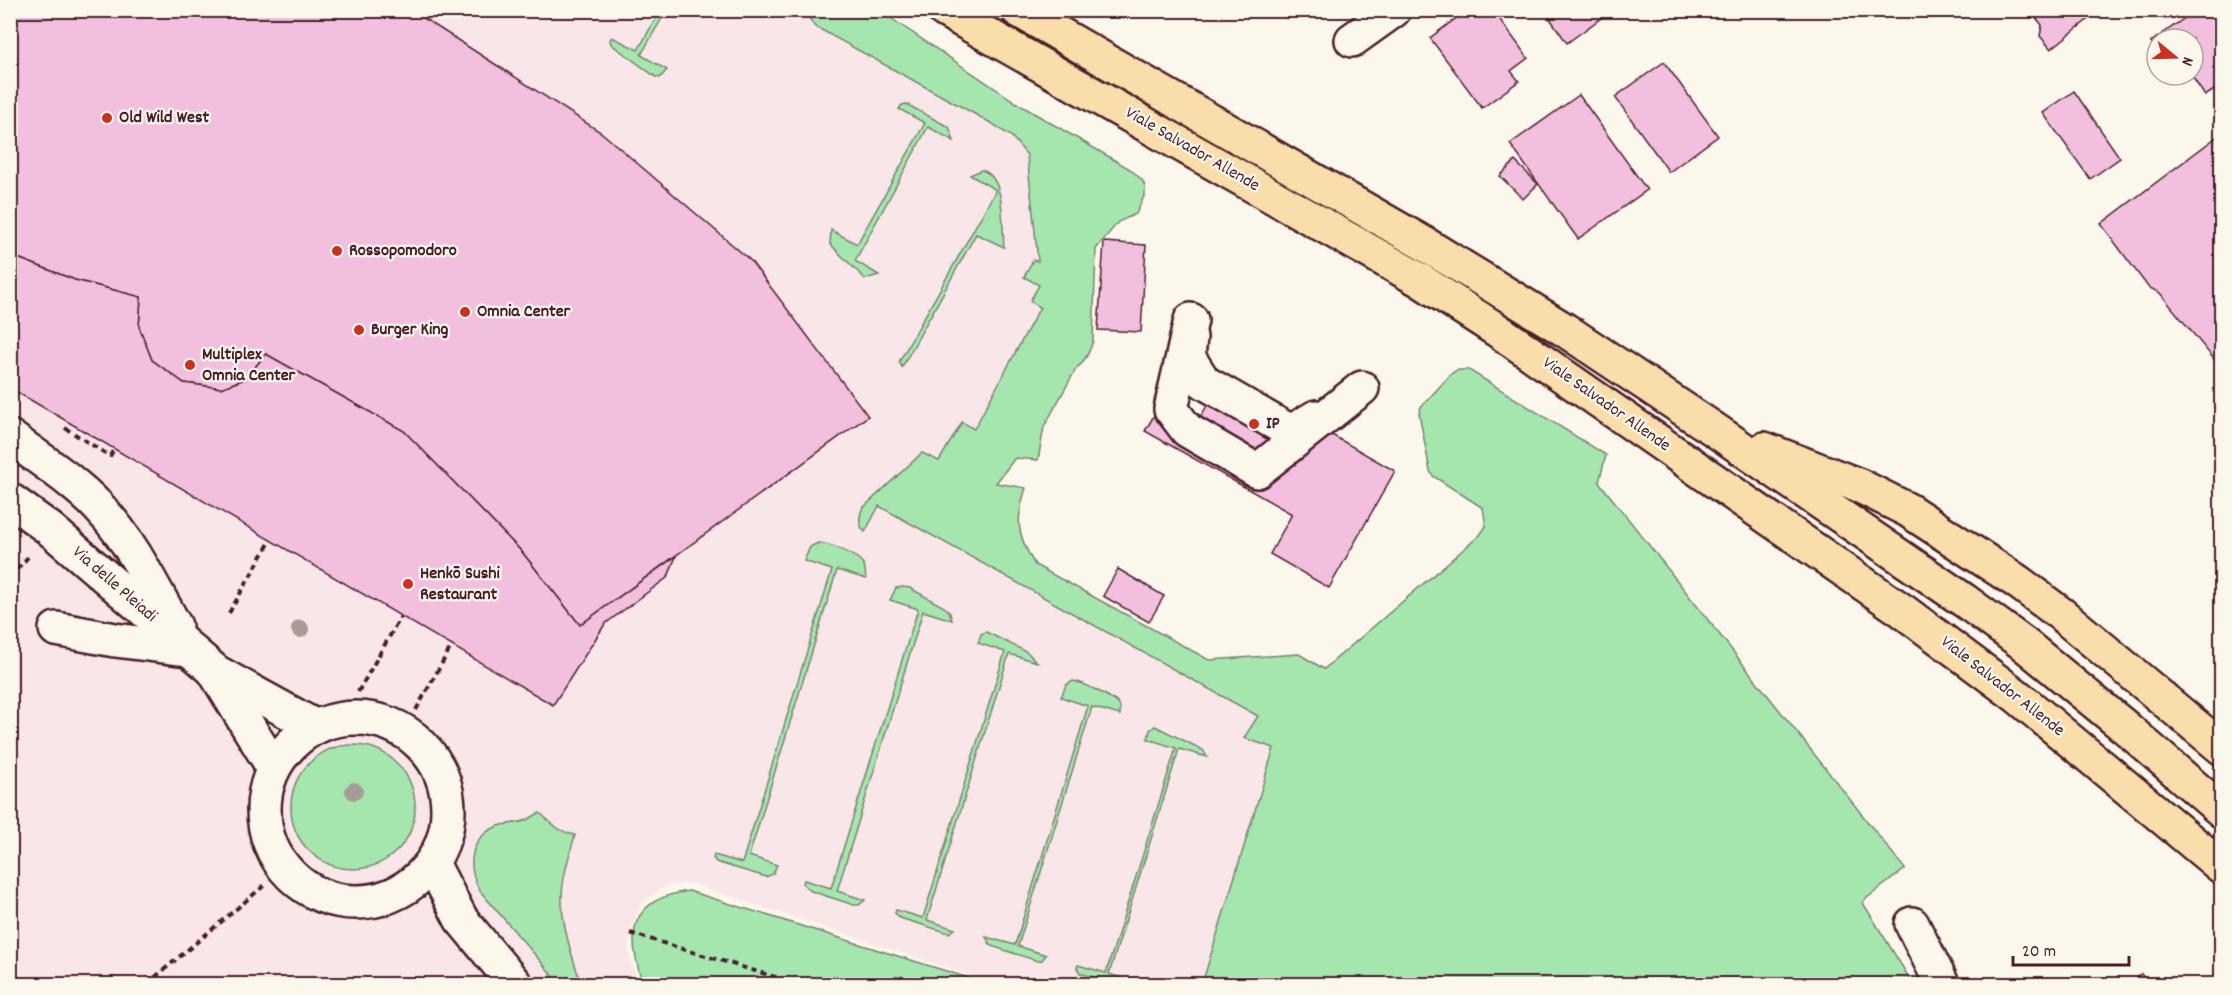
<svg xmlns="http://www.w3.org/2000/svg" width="2232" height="995" font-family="Dekko,sans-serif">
<rect width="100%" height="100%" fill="#fbf7ec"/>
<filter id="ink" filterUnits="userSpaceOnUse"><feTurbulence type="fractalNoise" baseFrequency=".0167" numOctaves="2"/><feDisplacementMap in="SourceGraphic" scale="12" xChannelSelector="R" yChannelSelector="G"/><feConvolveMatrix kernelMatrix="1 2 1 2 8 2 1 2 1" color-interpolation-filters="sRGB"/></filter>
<g filter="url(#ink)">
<polygon fill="#f8e6e8" points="10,11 815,11 1026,137 1079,351 914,489 1298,735 1205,984 997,984 690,883 666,886 645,900 637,914 630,933 628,951 638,984 11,984"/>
<g fill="#a5e6af" stroke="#78826d" stroke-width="1.5">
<polygon points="660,11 666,11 641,55 667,70 660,78 656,77 611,44 610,40 612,37 638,50"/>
<path d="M805,11H880L1020,105L1130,169L1142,180L1145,186V194L1136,214L1118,222L1096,249L1093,341C1089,353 1085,361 1076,369L1044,427L1038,460L1015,458L996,483L1026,488C1015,521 1017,535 1035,565L1209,660L1299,654L1324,669L1480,535L1486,526L1483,508L1433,476L1430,471L1419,413L1421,407L1452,373L1457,370H1469L1606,455L1599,482L1905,869L1867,898L1863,903L1913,984H1202L1274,748L1244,738L1258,716L879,506L865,532C858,525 859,518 862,509L922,453L939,461L962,422L974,429L1040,307L1030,301L1039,285L1024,277L1033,260L1038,261L1027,155L1012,137L991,123L814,26Z"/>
<polygon points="906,104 949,127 954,141 928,127 855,261 879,275 865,279 830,244 831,230 857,244 925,123 899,109 902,105"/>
<path d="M981,170C1006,175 1002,226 1004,247L976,234L902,367L899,362L996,190L970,175Z"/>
<path d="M818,543C828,543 858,555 863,564C866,568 865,574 866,579L837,570L749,856L777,865L773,874L766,877L716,862L713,858L714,855L742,863L832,570L804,561L810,547Z"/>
<polygon points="903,587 910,588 944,607 949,611 952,620 923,611 837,891 865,900 859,905 854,905 811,891 803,884 804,880 831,888 918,609 890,600 896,588"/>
<polygon points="986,632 1027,652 1037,662 1009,654 927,920 955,929 949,933 900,918 895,913 896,910 923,918 1005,652 978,643 981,634"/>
<path d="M1073,681C1082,682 1114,698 1119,705C1121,709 1120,710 1120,715L1092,707L1018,946L1046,955L1042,960L1038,961L991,946L986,937L1015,945L1088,706L1061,697L1066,685Z"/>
<polygon points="1155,726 1203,750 1207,757 1179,749 1109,974 1137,983 1118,984 1080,973 1077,968 1078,965 1106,973 1176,748 1148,739 1150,730"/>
<circle cx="353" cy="807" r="62"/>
<path d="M540,813C554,825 556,830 575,835C569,857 561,880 562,903C563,931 573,958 581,984H560L480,891C467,868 468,839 496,827C504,823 515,824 524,821C530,819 535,815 540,813Z"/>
<path d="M689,891L708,897L988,984H643C626,935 628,899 689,891Z"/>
</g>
<g fill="#f2bfde" stroke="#4a1f2b" stroke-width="1.5">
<polygon points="10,10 411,10 602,133 750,260 868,416 580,625 522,552 404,431 266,354 245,379 221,388 184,383 152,360 139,327 141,297 75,280 10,255"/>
<polygon points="1467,10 1493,10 1528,58 1511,71 1519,81 1482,108 1430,38"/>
<polygon points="1544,10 1612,10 1567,43"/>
<polygon points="2030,10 2100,10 2051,49 2040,36 2042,25"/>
<polygon points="2196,10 2222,10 2222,85 2205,96 2191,75 2193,75 2193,39 2157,39 2157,51 2151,42"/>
<polygon points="1664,62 1718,136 1669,172 1615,97"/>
<polygon points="2074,91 2120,158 2090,179 2043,113"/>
<polygon points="1579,95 1647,190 1578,239 1510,144"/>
<polygon points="2222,133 2222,369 2160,293 2148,287 2101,224"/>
<polygon points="1515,161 1538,184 1523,199 1500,176"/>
<polygon points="1104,242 1146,245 1141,332 1098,330"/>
<polygon points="10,255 75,280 141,297 139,327 152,360 184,383 221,388 245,379 266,354 404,431 522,552 580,625 676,556 668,577 605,624 553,705 10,388"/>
<polygon points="1225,374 1395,471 1329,588 1270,554 1292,514 1145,431 1166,395 1201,416"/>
<polygon points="1118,569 1164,596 1149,622 1103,596"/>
<polygon points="2141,974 2149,984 2128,984"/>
</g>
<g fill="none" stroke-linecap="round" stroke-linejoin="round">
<g stroke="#4a1f2b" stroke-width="38">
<g id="minor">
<polyline points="1352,40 1394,10"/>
<polyline points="1191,320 1171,409 1187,430 1257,471 1362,388"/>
<polyline points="1190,337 1188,357 1204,382 1291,432 1316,417"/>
<path d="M10,437C42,461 78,483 104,513C134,546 153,588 175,626"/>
<polyline points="10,500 50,529 216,672 316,727"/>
<polyline points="56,629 115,640 187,649"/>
<polyline points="216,674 273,767"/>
<circle cx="356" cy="810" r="92"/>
<polyline points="432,863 461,919 515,984"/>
<polyline points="1912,924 1942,984"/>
</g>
</g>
<g stroke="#4a1f2b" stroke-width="38">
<g id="major">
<polyline points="944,10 1420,280 1497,330 1903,611 2017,696 2222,867"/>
<polyline points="1018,10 1423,243 1565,330 1712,428 1965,601 2025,645 2125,727 2222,811"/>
<polyline points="1764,449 1860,486 1908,510 2018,582 2061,614 2222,748"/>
</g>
</g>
<g stroke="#4a1f2b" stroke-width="4" stroke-dasharray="6 4.5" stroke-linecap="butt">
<polyline points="65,428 110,456 114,449"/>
<polyline points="10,577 28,557"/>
<polyline points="229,613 271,540"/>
<polyline points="358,692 401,616"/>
<polyline points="416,710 452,645"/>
<polyline points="630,933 798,984"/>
<polyline points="147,984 266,884"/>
</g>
<use href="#minor" stroke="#fbf7ec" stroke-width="33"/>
<use href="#major" stroke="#f9deab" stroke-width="33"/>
</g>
<g fill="#a69c94">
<circle cx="300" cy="629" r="9"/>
<circle cx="354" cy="791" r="9"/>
</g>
</g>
<g fill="#c8321e" stroke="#fbf7ec" stroke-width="2">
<circle cx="107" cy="118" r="6"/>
<circle cx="337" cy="251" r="6"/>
<circle cx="465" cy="312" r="6"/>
<circle cx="359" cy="330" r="6"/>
<circle cx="190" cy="365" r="6"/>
<circle cx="1254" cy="424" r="6"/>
<circle cx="408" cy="584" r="6"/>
</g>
<g text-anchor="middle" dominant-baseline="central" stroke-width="4.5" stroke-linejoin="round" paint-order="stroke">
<g font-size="18" font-weight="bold" fill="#4a1f2b" stroke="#fbf7ec" text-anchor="start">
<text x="119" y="118">Old Wild West</text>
<text x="349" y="251">Rossopomodoro</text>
<text x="477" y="312">Omnia Center</text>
<text x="371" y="330">Burger King</text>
<text x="202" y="355">Multiplex<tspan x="202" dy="21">Omnia Center</tspan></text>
<text x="1266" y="424">IP</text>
<text x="420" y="574">Henkō Sushi<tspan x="420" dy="21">Restaurant</tspan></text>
</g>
<g font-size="18" fill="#4a1f2b" stroke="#fbf7ec">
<text transform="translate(1192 150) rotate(30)">Viale Salvador Allende</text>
<text transform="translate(1606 405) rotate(35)">Viale Salvador Allende</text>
<text transform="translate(114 585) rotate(41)">Via delle Pleiadi</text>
<text transform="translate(2002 687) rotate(38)">Viale Salvador Allende</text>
</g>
</g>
<rect width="2232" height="995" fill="none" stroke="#fbf7ec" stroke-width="36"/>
<rect x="18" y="18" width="2196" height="959" fill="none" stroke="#4a1f2b" stroke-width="2" filter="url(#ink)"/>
<g transform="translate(2175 57) rotate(109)"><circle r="28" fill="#fbf7ec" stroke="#b4a19f" stroke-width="1.5"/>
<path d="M0-4.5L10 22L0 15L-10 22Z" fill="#c8321e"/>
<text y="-9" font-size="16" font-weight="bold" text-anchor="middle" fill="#4a1f2b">N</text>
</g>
<path d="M2013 956v9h116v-9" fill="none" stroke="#4a1f2b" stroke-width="3"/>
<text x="2022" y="956" font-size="18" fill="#4a1f2b" stroke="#fbf7ec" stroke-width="4.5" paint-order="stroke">20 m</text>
</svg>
